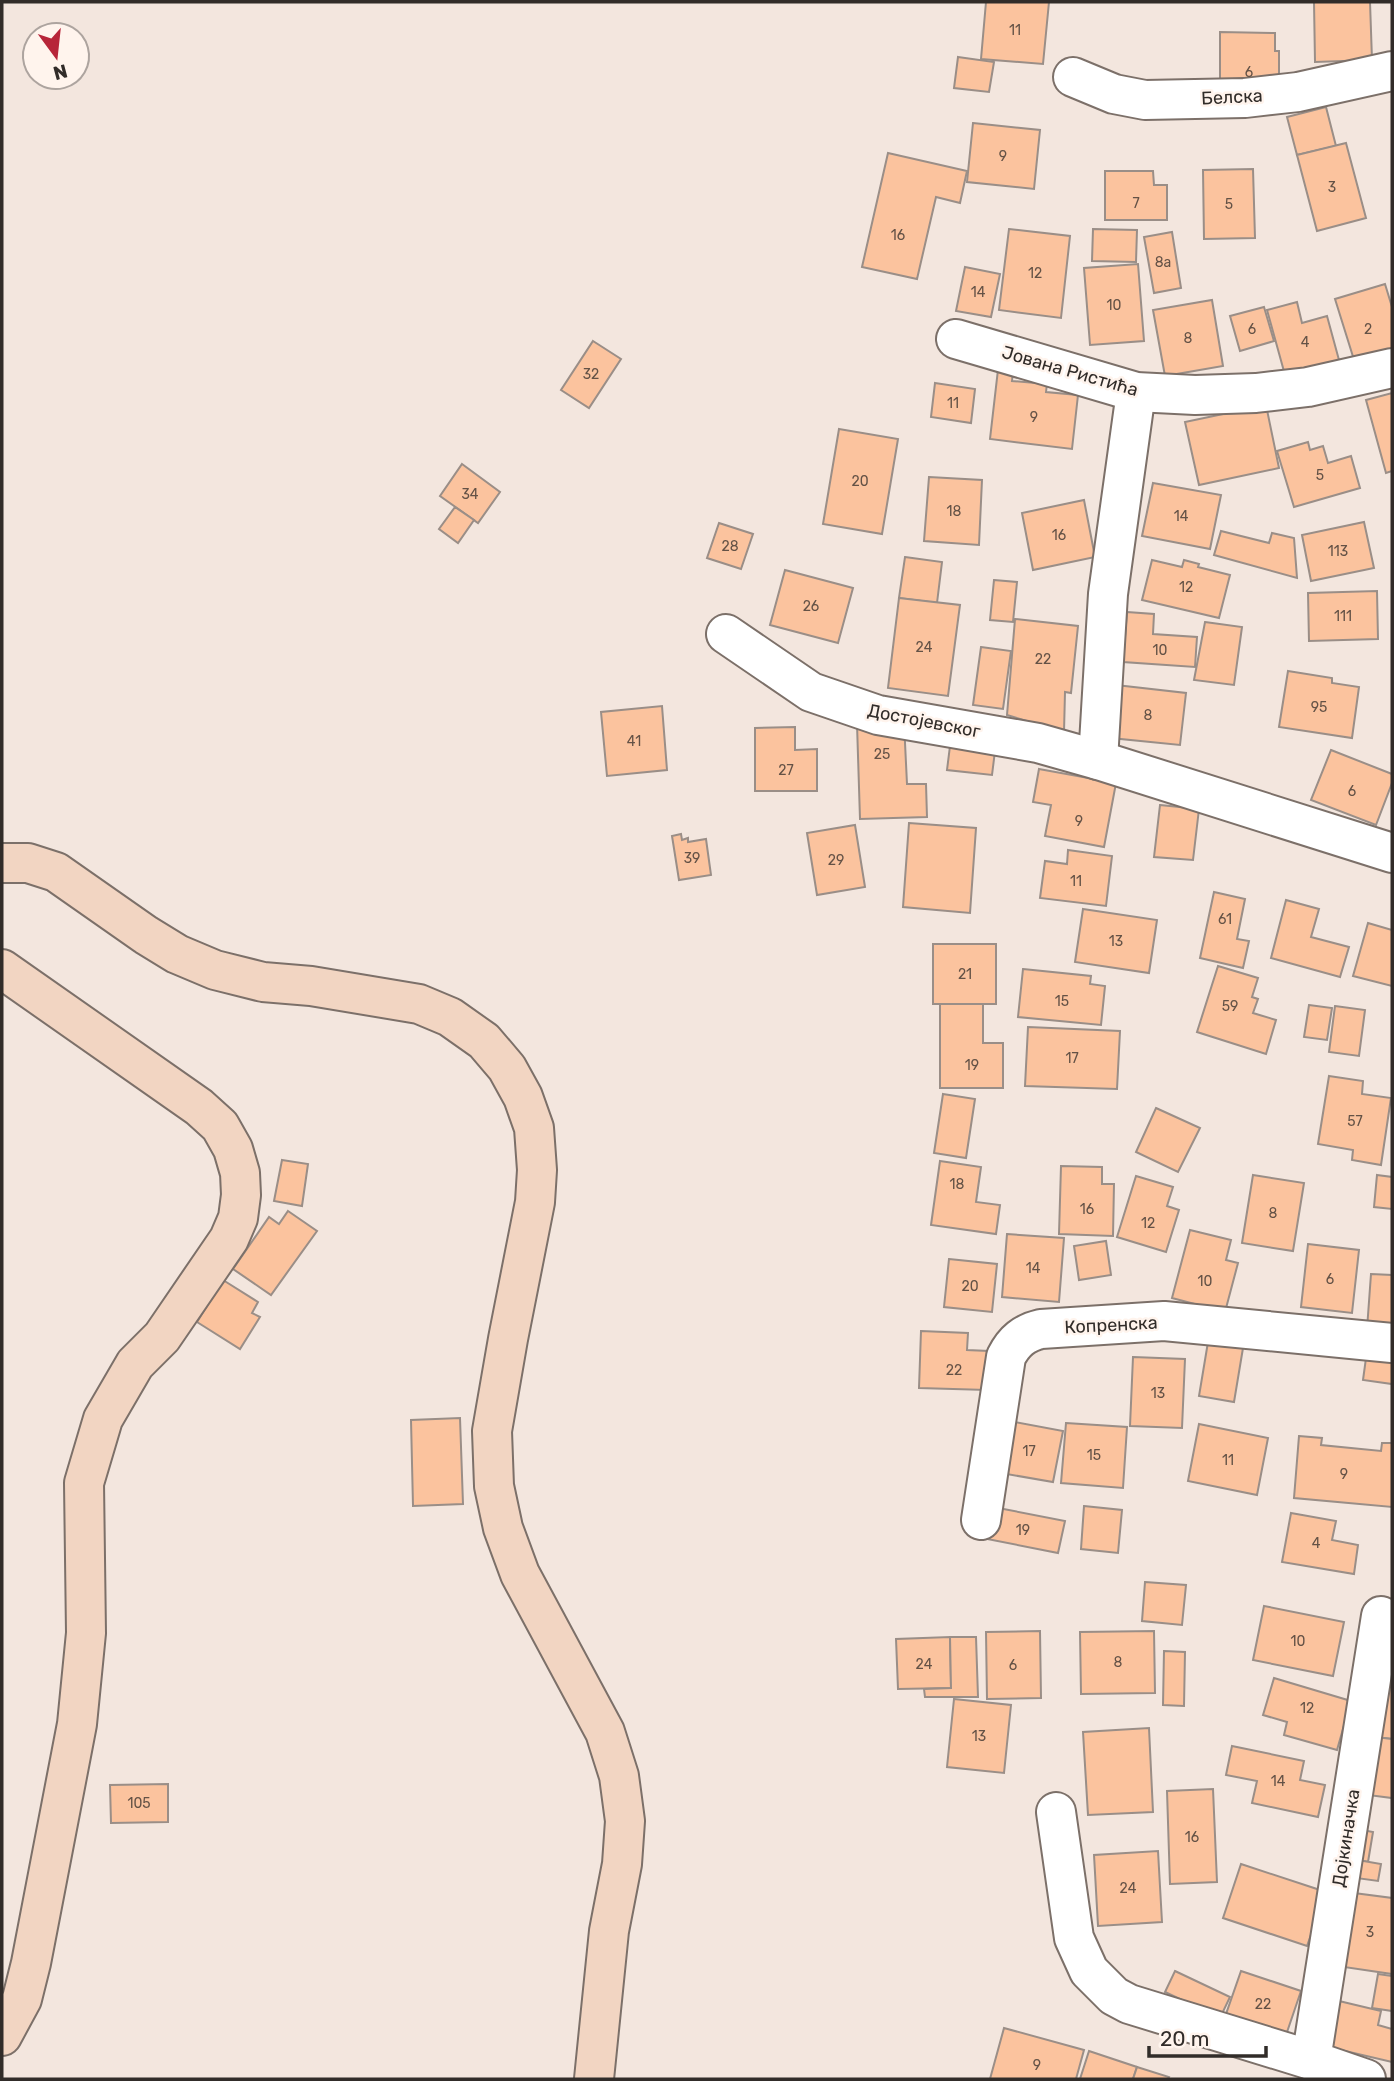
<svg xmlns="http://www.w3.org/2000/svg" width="1394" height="2081" font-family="Rubik,sans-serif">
<rect width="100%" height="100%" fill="#f3e6de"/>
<g fill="#fbc39e" stroke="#9a8e87" stroke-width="2">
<polygon points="986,2 1049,2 1043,64 981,59"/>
<polygon points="1314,2 1370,2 1372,60 1315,62"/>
<polygon points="1220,32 1275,33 1275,51 1279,51 1279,93 1220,92"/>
<polygon points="958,57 994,62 989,92 954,88"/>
<polygon points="1326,107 1336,146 1297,155 1287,117"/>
<polygon points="973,123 1040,130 1034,189 967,182"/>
<polygon points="1346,143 1366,218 1317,231 1297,155"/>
<polygon points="888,153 967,171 960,203 936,197 917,279 862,267"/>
<polygon points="1253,169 1255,238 1204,239 1203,170"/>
<polygon points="1105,171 1153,171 1154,185 1167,185 1167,220 1105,220"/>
<polygon points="1009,229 1070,236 1061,318 999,310"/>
<polygon points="1093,229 1137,230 1136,262 1092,261"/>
<polygon points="1172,232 1181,288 1154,293 1144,237"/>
<polygon points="1138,264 1144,341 1090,345 1084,268"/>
<polygon points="965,267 1000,274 991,317 956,311"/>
<polygon points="1385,284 1392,307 1392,352 1355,363 1335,299"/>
<polygon points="1212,300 1223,366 1165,376 1153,310"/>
<polygon points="1297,302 1302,323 1327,316 1339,360 1285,375 1267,310"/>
<polygon points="1264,307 1274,341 1240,351 1230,316"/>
<polygon points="593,341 621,359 589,408 561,390"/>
<polygon points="999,361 1014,363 1012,381 1047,384 1046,392 1078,395 1072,449 990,439"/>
<polygon points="935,383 975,389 971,423 931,417"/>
<polygon points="1392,393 1392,471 1386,473 1366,400"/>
<polygon points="1266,405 1279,468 1199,485 1185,422"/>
<polygon points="839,429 898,439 882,534 823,524"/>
<polygon points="1308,442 1310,450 1323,446 1328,463 1351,456 1360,488 1294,507 1277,451"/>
<polygon points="462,464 500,492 478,523 440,496"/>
<polygon points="929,477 982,480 979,545 924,541"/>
<polygon points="1153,483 1221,495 1210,549 1142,536"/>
<polygon points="1084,500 1095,557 1033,570 1022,513"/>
<polygon points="455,507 474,520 458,543 439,529"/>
<polygon points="1364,522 1374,568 1311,581 1302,535"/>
<polygon points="719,523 753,534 741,569 707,558"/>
<polygon points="1221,531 1269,543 1272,533 1294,538 1297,578 1214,555"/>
<polygon points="905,557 942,562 937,603 899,598"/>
<polygon points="1152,560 1182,567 1184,560 1199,564 1198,567 1230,575 1219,618 1142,600"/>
<polygon points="785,570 853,588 838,643 770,625"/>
<polygon points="994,580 1017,582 1013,622 990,620"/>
<polygon points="1377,591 1378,639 1309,641 1308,593"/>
<polygon points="899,598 960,605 948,696 888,688"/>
<polygon points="1127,612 1154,614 1153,634 1197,637 1195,667 1123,662"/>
<polygon points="1015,619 1078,626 1071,693 1065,692 1064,732 1007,715"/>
<polygon points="1205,622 1242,627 1234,685 1194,680"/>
<polygon points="981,647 1011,651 1003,709 973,705"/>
<polygon points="1288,671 1332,678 1332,683 1359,687 1352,738 1279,727"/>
<polygon points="1116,685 1186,693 1180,745 1111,738"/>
<polygon points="662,706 667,770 607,776 601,712"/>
<polygon points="904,722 907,784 926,784 927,817 860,819 857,724"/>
<polygon points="795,727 795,750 817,749 817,791 755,791 755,728"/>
<polygon points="950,746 995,751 992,775 947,770"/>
<polygon points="1331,750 1392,774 1392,783 1376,825 1311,800"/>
<polygon points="1039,769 1116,783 1104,847 1045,836 1051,805 1033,802"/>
<polygon points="1160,805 1199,809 1193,860 1154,857"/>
<polygon points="909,823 976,828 970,913 903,907"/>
<polygon points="855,825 865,887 817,895 807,833"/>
<polygon points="681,834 682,840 688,838 688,842 706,839 711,875 679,880 672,836"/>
<polygon points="1068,850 1112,856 1106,906 1040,898 1045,861 1067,864"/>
<polygon points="1214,892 1245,899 1237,939 1249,941 1243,968 1200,958"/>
<polygon points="1286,900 1319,909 1311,937 1349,947 1340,977 1271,958"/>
<polygon points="1083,909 1157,920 1149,973 1075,962"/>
<polygon points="1368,923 1392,930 1392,986 1353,976"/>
<rect x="933" y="944" width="63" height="60"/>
<polygon points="1218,966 1258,978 1252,997 1258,999 1253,1013 1276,1020 1266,1054 1197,1032"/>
<polygon points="1023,969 1091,976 1090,984 1105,986 1101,1025 1018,1017"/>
<polygon points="940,1004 983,1004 983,1043 1003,1043 1003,1088 940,1088"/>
<polygon points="1309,1005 1332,1008 1327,1040 1304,1037"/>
<polygon points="1335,1006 1365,1010 1359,1056 1329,1052"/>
<polygon points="1028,1027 1120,1031 1117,1089 1025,1086"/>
<polygon points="1329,1076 1363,1081 1362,1094 1391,1098 1381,1165 1352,1160 1353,1150 1318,1144"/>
<polygon points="943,1094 975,1099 966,1158 934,1153"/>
<polygon points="1156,1108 1200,1128 1178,1172 1136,1152"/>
<polygon points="282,1160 308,1164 302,1206 274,1201"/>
<polygon points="940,1161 981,1167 976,1202 1000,1205 996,1234 931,1225"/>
<polygon points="1061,1166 1102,1167 1102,1184 1114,1184 1113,1236 1059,1234"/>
<polygon points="1253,1175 1304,1183 1293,1251 1242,1243"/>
<polygon points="1377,1175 1392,1177 1392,1209 1374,1207"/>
<polygon points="1136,1176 1173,1187 1167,1206 1179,1210 1166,1252 1117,1237"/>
<polygon points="288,1211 317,1231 271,1295 233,1269 269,1217 279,1224"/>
<polygon points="1190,1230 1231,1240 1226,1260 1238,1263 1225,1312 1172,1298"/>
<polygon points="1007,1234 1064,1238 1059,1302 1002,1297"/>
<polygon points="1106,1241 1111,1275 1079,1280 1074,1246"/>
<polygon points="1308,1244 1359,1250 1352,1313 1301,1307"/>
<polygon points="949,1259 997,1264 992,1312 944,1307"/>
<polygon points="1371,1274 1392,1275 1392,1331 1367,1329"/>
<polygon points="223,1280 258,1302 252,1313 260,1317 240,1349 197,1322"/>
<polygon points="1210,1330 1245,1336 1234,1402 1199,1396"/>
<polygon points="921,1331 968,1333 967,1350 989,1351 987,1390 919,1388"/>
<polygon points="1133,1357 1185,1359 1182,1428 1130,1426"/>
<polygon points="1366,1358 1392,1361 1392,1384 1363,1380"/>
<polygon points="460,1418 463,1504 413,1506 411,1420"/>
<polygon points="1004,1420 1063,1431 1053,1482 995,1472"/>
<polygon points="1066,1423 1127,1427 1123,1488 1061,1483"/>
<polygon points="1199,1424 1268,1438 1257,1495 1188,1481"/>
<polygon points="1299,1436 1322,1438 1321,1445 1381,1451 1382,1443 1392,1443 1392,1507 1294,1498"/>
<polygon points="988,1506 1065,1521 1058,1553 982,1538"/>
<polygon points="1084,1506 1122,1510 1118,1553 1081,1549"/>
<polygon points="1291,1513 1336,1521 1332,1540 1358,1545 1354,1574 1282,1562"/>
<polygon points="1145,1582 1186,1585 1182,1625 1142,1621"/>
<polygon points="1264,1606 1344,1622 1333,1676 1253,1660"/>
<polygon points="1040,1631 1041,1698 987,1699 986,1632"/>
<polygon points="1154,1631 1155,1693 1081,1694 1080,1632"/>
<polygon points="950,1637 951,1688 898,1689 896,1639"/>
<polygon points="950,1637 976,1637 978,1697 925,1697 924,1689 951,1688"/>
<polygon points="1164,1651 1185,1652 1184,1706 1163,1705"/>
<polygon points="1382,1673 1392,1675 1392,1739 1375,1737"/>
<polygon points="1274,1678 1351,1701 1337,1750 1284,1735 1287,1722 1263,1715"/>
<polygon points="954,1699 1011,1705 1004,1773 947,1767"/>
<polygon points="1149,1728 1153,1812 1088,1815 1083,1732"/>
<polygon points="1375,1737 1392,1739 1392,1798 1368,1795"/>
<polygon points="1232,1746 1304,1761 1300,1780 1325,1785 1318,1817 1252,1803 1257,1781 1226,1775"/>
<polygon points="168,1784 168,1822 111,1823 110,1785"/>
<polygon points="1213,1789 1217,1882 1170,1884 1167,1791"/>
<polygon points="1357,1829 1373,1832 1368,1862 1352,1859"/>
<polygon points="1158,1851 1162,1922 1098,1926 1094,1855"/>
<polygon points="1352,1859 1381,1864 1378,1881 1349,1877"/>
<polygon points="1241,1864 1326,1892 1307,1946 1223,1918"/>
<polygon points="1354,1893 1392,1898 1392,1974 1344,1967"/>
<polygon points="1175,1971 1230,1997 1220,2018 1165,1992"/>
<polygon points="1241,1971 1301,1991 1285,2038 1225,2017"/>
<polygon points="1378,1974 1392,1976 1392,2011 1372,2008"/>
<polygon points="1339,2001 1381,2011 1378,2025 1392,2029 1392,2062 1328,2047"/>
<polygon points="1004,2028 1084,2050 1076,2079 990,2079"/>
<polygon points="1089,2051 1137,2067 1133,2079 1080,2079"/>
<polygon points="1137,2067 1169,2077 1168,2079 1133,2079"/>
</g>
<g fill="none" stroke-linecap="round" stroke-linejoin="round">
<g stroke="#7c7069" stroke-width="42">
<g id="street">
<polyline points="1073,77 1114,94 1145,100 1245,98 1298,92 1392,71"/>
<polyline points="956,339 1136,392 1195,395 1256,393 1308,387 1392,368"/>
<polyline points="726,634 811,692 878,715 1038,743 1098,760 1392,853"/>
<polyline points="1098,760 1108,594 1136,392"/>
<path d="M981,1520L1006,1357C1014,1341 1024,1333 1041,1329L1164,1321L1392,1343"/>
<polyline points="1056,1812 1074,1938 1089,1971 1114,1996 1129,2004 1311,2060"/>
<polyline points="1366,2079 1311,2060 1381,1616"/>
</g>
</g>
<g stroke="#7c7069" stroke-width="42">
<g id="secondary">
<polyline points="2,863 28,863 56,872 146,935 177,954 215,970 263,982 311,986 419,1004 450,1017 484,1041 507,1068 523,1097 534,1128 537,1170 535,1202 508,1339 492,1431 494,1486 503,1528 520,1574 605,1732 619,1776 625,1821 622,1864 609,1931 594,2079"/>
<polyline points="2,969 199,1107 220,1126 233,1149 240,1173 241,1195 238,1218 229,1239 162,1337 135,1364 103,1419 84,1483 86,1633 77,1724 31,1963 22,1999 2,2036"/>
</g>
</g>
<use href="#street" stroke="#fff" stroke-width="38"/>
<use href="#secondary" stroke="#f2d5c2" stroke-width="38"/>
</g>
<g text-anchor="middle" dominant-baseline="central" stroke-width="5" stroke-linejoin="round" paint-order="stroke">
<g font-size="14" fill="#645246">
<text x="1015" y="30">11</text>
<text x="1249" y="72">6</text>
<text x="1003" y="156">9</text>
<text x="1332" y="187">3</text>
<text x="1136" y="203">7</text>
<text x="1229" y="204">5</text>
<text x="898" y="235">16</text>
<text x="1163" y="262">8a</text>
<text x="1035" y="273">12</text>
<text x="978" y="292">14</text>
<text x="1114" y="305">10</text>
<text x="1252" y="329">6</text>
<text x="1368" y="329">2</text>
<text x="1188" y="338">8</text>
<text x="1305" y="342">4</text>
<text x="591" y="374">32</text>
<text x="953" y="403">11</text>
<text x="1034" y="417">9</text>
<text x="1320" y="475">5</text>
<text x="860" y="481">20</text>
<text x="470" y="494">34</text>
<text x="954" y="511">18</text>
<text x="1181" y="516">14</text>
<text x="1059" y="535">16</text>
<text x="730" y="546">28</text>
<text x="1338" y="551">113</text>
<text x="1186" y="587">12</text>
<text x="811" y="606">26</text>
<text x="1343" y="616">111</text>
<text x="924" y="647">24</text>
<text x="1160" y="650">10</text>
<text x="1043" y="659">22</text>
<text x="1319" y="707">95</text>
<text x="1148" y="715">8</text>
<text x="634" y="741">41</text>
<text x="882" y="754">25</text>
<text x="786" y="770">27</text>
<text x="1352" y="791">6</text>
<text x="1079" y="821">9</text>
<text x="692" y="858">39</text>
<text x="836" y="860">29</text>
<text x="1076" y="881">11</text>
<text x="1225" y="919">61</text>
<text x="1116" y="941">13</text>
<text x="965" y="974">21</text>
<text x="1062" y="1001">15</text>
<text x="1230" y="1006">59</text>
<text x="1072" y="1058">17</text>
<text x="972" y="1065">19</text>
<text x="1355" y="1121">57</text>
<text x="957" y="1184">18</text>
<text x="1087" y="1209">16</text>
<text x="1273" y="1213">8</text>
<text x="1148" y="1223">12</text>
<text x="1033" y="1268">14</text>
<text x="1330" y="1279">6</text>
<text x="1205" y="1281">10</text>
<text x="970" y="1286">20</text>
<text x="954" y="1370">22</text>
<text x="1158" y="1393">13</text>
<text x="1029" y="1451">17</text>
<text x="1094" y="1455">15</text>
<text x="1228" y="1460">11</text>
<text x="1344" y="1474">9</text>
<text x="1023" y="1530">19</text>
<text x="1316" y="1543">4</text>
<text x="1298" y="1641">10</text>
<text x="1118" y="1662">8</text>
<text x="924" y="1664">24</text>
<text x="1013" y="1665">6</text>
<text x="1307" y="1708">12</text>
<text x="979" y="1736">13</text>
<text x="1278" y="1781">14</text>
<text x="139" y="1803">105</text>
<text x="1192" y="1837">16</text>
<text x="1128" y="1888">24</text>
<text x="1370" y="1932">3</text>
<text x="1263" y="2004">22</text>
<text x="1037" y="2065">9</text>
</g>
<g font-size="18" fill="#312c29" stroke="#fff4ed">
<text transform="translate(1232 97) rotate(-3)">Белска</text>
<text transform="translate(1070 371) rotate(16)">Јована Ристића</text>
<text transform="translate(924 721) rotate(11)">Достојевског</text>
<text transform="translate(1111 1325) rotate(-3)">Копренска</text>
<text transform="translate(1346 1838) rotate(-81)">Дојкиначка</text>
</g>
</g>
<rect width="1394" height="2081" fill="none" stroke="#312c29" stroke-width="7"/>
<g transform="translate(56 56) rotate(165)"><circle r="33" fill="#fff4ed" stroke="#ada49f" stroke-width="2"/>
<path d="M0-5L12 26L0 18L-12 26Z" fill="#b72539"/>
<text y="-10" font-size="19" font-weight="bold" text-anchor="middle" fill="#312c29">N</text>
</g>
<path d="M1149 2046v10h117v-10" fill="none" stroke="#312c29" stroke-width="3.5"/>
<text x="1160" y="2046" font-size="21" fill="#312c29" stroke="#fff4ed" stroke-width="5" paint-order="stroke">20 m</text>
</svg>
